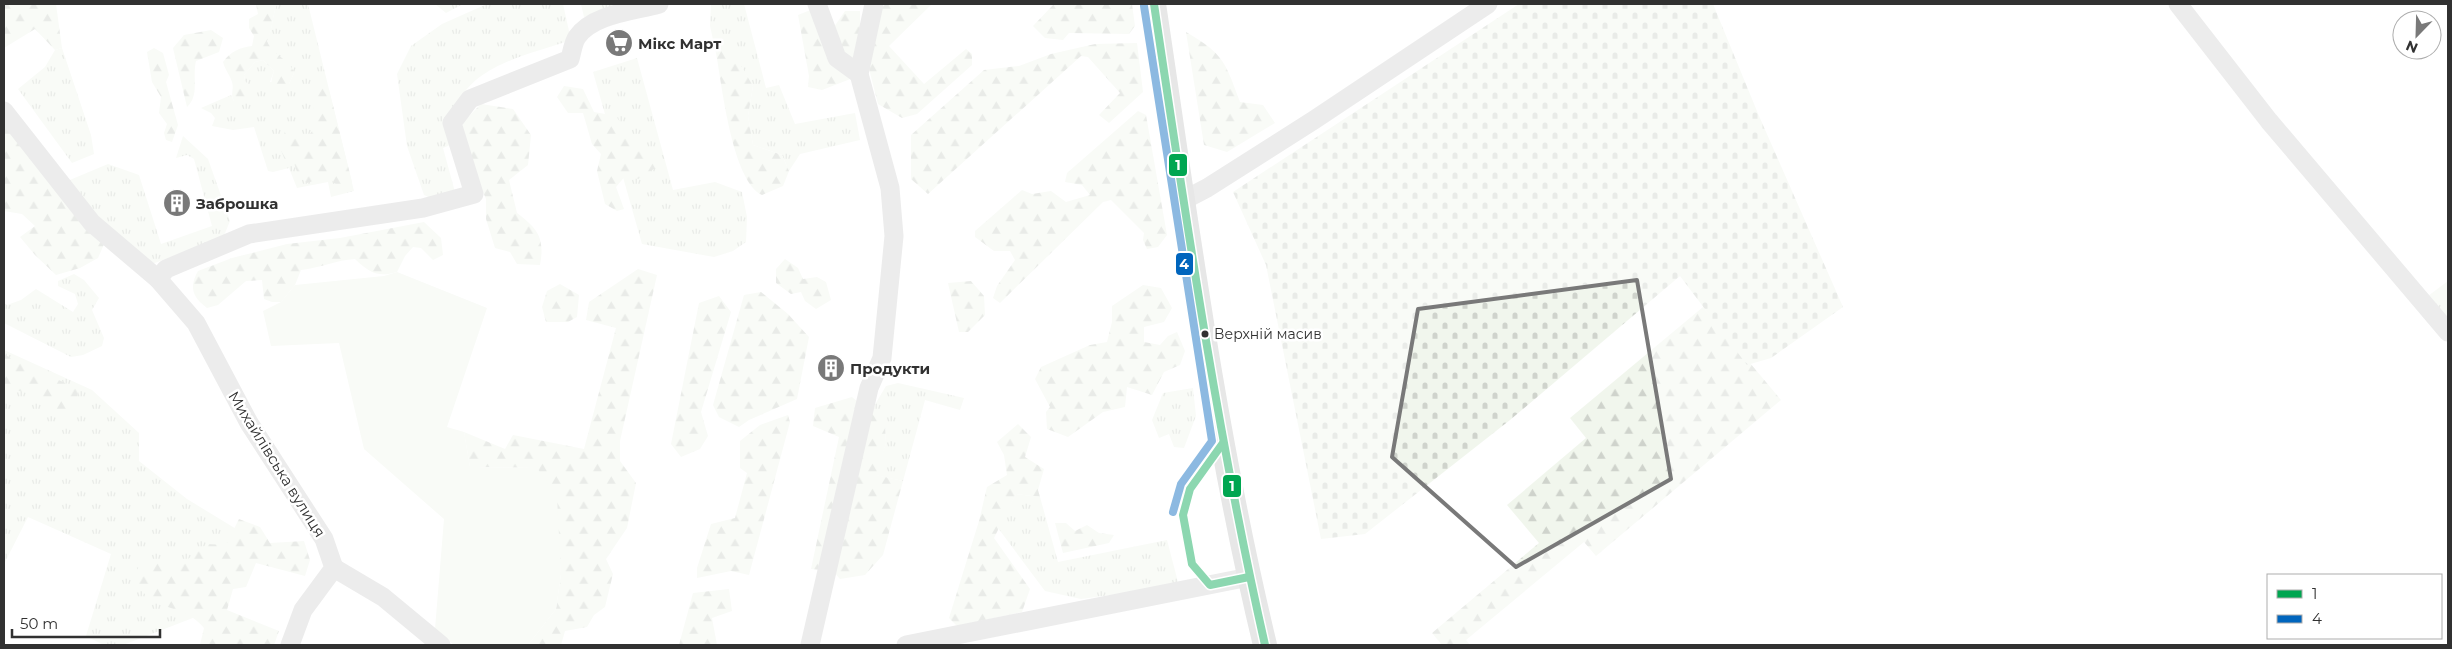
<svg xmlns="http://www.w3.org/2000/svg" width="2452" height="649" font-family="Montserrat,sans-serif">
<defs>
<pattern id="grass-tufts" width="24" height="20" patternUnits="userSpaceOnUse" patternTransform="scale(1.25)"><rect width="24" height="20" fill="#f1f6ed"/><path d="M3 7l-1-3M5 7V3M7 7l1-3M15 17l-1-3M17 17v-4M19 17l1-3" fill="none" stroke="#cfd3cc"/></pattern>
<pattern id="forest-firs" width="22" height="20" patternUnits="userSpaceOnUse" patternTransform="scale(1.25)"><rect width="22" height="20" fill="#f1f6ed"/><path d="M5 1l3.5 6h-7zM16 11l3.5 6h-7z" fill="#cfd3cc"/></pattern>
<pattern id="cemetery-stones" width="16" height="16" patternUnits="userSpaceOnUse" patternTransform="scale(1.25)"><rect width="16" height="16" fill="#f1f6ed"/><path d="M2 7V4a2 2 0 0 1 4 0v3zM10 15v-3a2 2 0 0 1 4 0v3z" fill="#cfd3cc"/></pattern>
</defs>
<rect width="100%" height="100%" fill="#fff"/>
<g fill="url(#grass-tufts)">
<path d="M277,4H308L354,191L331,197L328,182L297,188L289,168L273,172L268,171L254,127L233,130L212,126L215,118L211,113L201,108L231,95L234,101L245,81L244,75L255,62L263,60L274,71L270,82L289,84L294,73L272,52L267,40C273,29 272,16 277,4Z"/>
<polygon points="435,4 463,4 446,13"/>
<path d="M487,4H563L571,40C532,54 477,63 457,104C452,114 455,132 455,143L443,148L455,192L433,199L424,195L407,146L397,74L411,46L442,24Z"/>
<polygon points="581,4 626,4 584,17"/>
<polygon points="711,4 744,4 766,88 779,85 795,124 855,113 860,140 800,154 789,171 782,155 753,145 748,116 753,86 730,48 716,53 710,26"/>
<polygon points="62,48 91,135 94,154 72,163 18,89 45,67 55,50"/>
<polygon points="637,58 673,190 715,182 742,192 747,217 746,242 733,251 714,257 642,244 593,72"/>
<polygon points="183,136 208,159 230,221 223,238 152,264 92,217 65,182 108,164 139,175 161,244 212,226 194,159 187,155 176,158"/>
<polygon points="74,274 84,280 99,298 92,310 104,338 102,346 83,355 71,357 4,323 4,303 7,305 21,300 36,289 73,312 78,304 75,294 58,286 58,281"/>
<polygon points="2448,281 2448,327 2424,299"/>
<polygon points="4,350 92,390 139,433 139,461 187,499 251,538 216,609 123,645 104,645 86,636 111,554 28,517 4,564"/>
<polygon points="898,383 964,398 960,410 925,400 903,481 875,475 886,443 885,426 870,413 886,386"/>
<polygon points="1193,388 1196,416 1184,448 1174,447 1169,434 1159,438 1152,420 1163,393"/>
<polygon points="1016,494 1040,497 1058,562 1167,540 1179,586 1081,599 1045,591 998,528"/>
</g>
<g fill="url(#forest-firs)">
<polygon points="4,4 56,4 62,48 55,50 35,29 4,48"/>
<path d="M256,4H277C272,16 273,29 267,41C275,59 289,57 294,73L289,84L288,92L278,94C269,87 271,81 274,71L263,60L255,62L244,75L245,81L249,85L246,99L239,105C227,97 235,92 232,82C230,75 225,70 223,62C231,51 239,48 252,46L254,36L249,28V19L258,14Z"/>
<polygon points="886,4 932,4 889,46 924,84 966,49 972,54 972,65 917,114 902,118 878,104 868,65 882,7"/>
<polygon points="1054,4 1132,4 1135,26 1129,34 1069,33 1063,40 1045,38 1033,26"/>
<polygon points="813,9 834,27 845,11 860,11 860,45 853,78 822,90 808,87 809,76 798,15"/>
<path d="M211,30L223,38L219,52L196,61C192,77 200,95 187,107L173,48L184,35Z"/>
<path d="M1186,32C1224,54 1225,62 1240,102L1263,105L1275,123L1227,152L1204,145Z"/>
<polygon points="1137,43 1143,92 1109,123 1099,115 1120,93 1088,57 1081,56 928,194 911,179 911,135 984,70 1019,66 1051,54 1095,44"/>
<path d="M730,47L753,86L748,116L753,145L782,155L789,171L783,186L762,195C732,181 722,85 716,53Z"/>
<polygon points="154,48 163,53 169,75 166,82 178,125 172,142 166,140 164,133 167,124 159,113 161,97 152,82 147,52"/>
<path d="M319,82L329,90L352,182L345,188L334,183L328,176L307,183L298,175L294,163L285,160L280,148L286,128L308,136C321,123 313,116 313,102C313,96 317,88 319,82Z"/>
<polygon points="564,86 583,89 594,112 616,116 630,137 648,146 657,167 638,179 627,174 616,187 624,209 617,211 605,204 597,171 601,154 592,144 583,113 568,113 557,97"/>
<path d="M481,104L513,109L531,135L528,165L509,180L517,213C538,229 545,238 540,265L517,264L510,252L495,248L486,219V199L463,146V122Z"/>
<polygon points="1138,111 1146,115 1167,235 1158,247 1147,249 1143,240 1144,233 1111,200 1103,202 1000,303 993,298 997,286 1015,260 1010,251 994,251 975,237 975,231 1022,190 1032,194 1051,191 1066,202 1090,195 1082,185 1065,182 1067,173"/>
<polygon points="4,124 105,242 98,258 80,268 56,275 35,255 20,237 35,226 22,214 4,211"/>
<path d="M424,222L441,238L443,255L433,260L421,248L413,247L405,256L397,272C377,278 369,272 355,259C336,260 320,268 301,270L295,285L281,302H272L264,299L262,280L246,281L218,305L207,308C192,297 189,287 198,271L232,258L287,244L340,238Z"/>
<polygon points="785,259 798,268 803,279 817,277 826,282 831,300 816,309 805,301 801,292 791,294 776,283 776,269"/>
<polygon points="638,269 657,275 620,441 620,461 636,483 627,528 606,559 613,574 605,607 594,615 587,627 565,631 561,645 528,645 556,609 561,574 558,540 537,468 470,467 464,432 505,449 513,435 584,449 616,328 586,320 589,302"/>
<polygon points="971,281 984,296 985,315 968,332 959,332 948,283"/>
<polygon points="560,284 579,295 577,317 568,322 546,322 542,307 547,291"/>
<polygon points="1143,285 1161,288 1172,308 1164,322 1144,327 1144,342 1160,345 1168,336 1177,332 1185,351 1180,365 1164,372 1152,395 1127,387 1125,407 1103,412 1068,437 1047,429 1046,412 1050,407 1035,379 1041,367 1090,345 1107,342 1112,322 1112,306"/>
<polygon points="761,292 788,314 809,337 797,399 749,420 739,427 719,417 713,405 744,295"/>
<polygon points="719,296 731,312 701,412 708,436 700,449 681,457 671,444 699,303"/>
<polygon points="1703,307 1781,400 1596,556 1584,542 1466,640 1470,645 1442,645 1432,633 1539,543 1507,505 1586,438 1570,418"/>
<polygon points="5,355 78,389 77,403 66,414 31,394 4,387"/>
<polygon points="852,397 885,425 886,443 876,475 903,481 883,555 865,575 840,579 833,571 811,569 839,437 813,426 815,408"/>
<polygon points="788,415 790,422 749,575 731,571 697,578 697,568 711,524 735,518 747,473 740,468 740,441 760,425"/>
<polygon points="1018,424 1031,437 1025,457 1044,469 1038,490 1040,497 1016,494 994,538 1030,589 1022,612 957,626 949,618 979,521 987,487 1007,475 1004,455 997,442"/>
<path d="M239,519L260,527L270,543L304,541L310,560L305,576L256,563L246,587L233,589L227,610L279,631L274,645H200L204,628C187,606 157,610 143,592C139,587 137,579 135,573L144,559L178,567L207,544L226,545Z"/>
<polygon points="1055,523 1066,523 1075,531 1087,525 1099,533 1114,535 1109,543 1063,553"/>
<polygon points="729,589 732,611 712,618 717,645 679,645 693,593"/>
</g>
<polygon fill="url(#cemetery-stones)" points="1519,4 1713,4 1759,116 1843,307 1771,358 1747,365 1680,276 1510,420 1365,534 1321,539 1266,265 1233,192"/>
<polygon fill="#f1f6ed" points="397,272 487,308 447,427 464,432 470,467 537,468 557,496 561,574 556,609 528,645 454,645 435,629 444,519 364,449 339,343 271,346 263,311 281,302 295,285 384,276"/>
<g fill="none" stroke-linecap="round" stroke-linejoin="round">
<g stroke="#d5d5d5" stroke-width="19">
<polyline points="817,4 837,58 859,74"/>
<polyline points="2178,4 2269,121 2448,332"/>
<polyline points="4,111 92,223 158,279 196,323 249,423 324,539 334,568 303,610 290,645"/>
<polyline points="1184,200 1207,188 1314,120 1488,4"/>
<path d="M158,279L166,269L249,234L423,208L474,194L452,123L470,99L570,59C572,52 573,43 577,37C593,14 634,11 659,4"/>
<polyline points="334,568 383,597 441,645"/>
<polyline points="810,645 869,388 882,358 894,236 890,188 859,74 874,4"/>
<polyline points="906,645 1249,577"/>
</g>
<path stroke="#c9c9c9" stroke-width="24" d="M1154,4C1186,218 1214,434 1265,645"/>
<g stroke="#fff" stroke-width="11">
<g id="bus-1">
<path d="M1154,4C1186,219 1217,433 1265,645"/>
<polyline points="1223,443 1190,489 1183,515 1192,564 1210,585 1249,577"/>
</g>
</g>
<g stroke="#fff" stroke-width="11">
<polyline id="bus-2" points="1144,6 1212,441 1181,484 1173,512"/>
</g>
<use href="#bus-1" stroke="#00a651" stroke-width="8"/>
<use href="#bus-2" stroke="#0065bd" stroke-width="8"/>
</g>
<path d="M0 0H2452V649H0ZM1637,280L1671,479L1516,567L1392,457L1418,309Z" fill="#fff" fill-opacity=".55" fill-rule="evenodd"/>
<path fill="none" stroke="#797979" stroke-width="4" stroke-linejoin="round" d="M1637,280L1671,479L1516,567L1392,457L1418,309Z"/>
<defs>
<g id="supermarket-disc" transform="scale(1.4375)"><circle r="9.5" fill="#797979" stroke="#fff"/><path d="M-6-5.5h2.5l.6 2H6L4.5 2H-2.5L-4.4-4H-6ZM-1.5 3.2a1.3 1.3 0 1 0 .1 0ZM3 3.2a1.3 1.3 0 1 0 .1 0Z" fill="#fff"/></g>
<g id="building-disc" transform="scale(1.4375)"><circle r="9.5" fill="#797979" stroke="#fff"/><path d="M-4-6H4V6H1V3H-1V6H-4ZM-2.5-4.3h1.7v1.8h-1.7ZM.8-4.3h1.7v1.8H.8ZM-2.5-1h1.7V.8h-1.7ZM.8-1h1.7V.8H.8Z" fill="#fff"/></g>
</defs>
<g fill-rule="evenodd">
<use href="#supermarket-disc" x="619" y="43"/>
<use href="#building-disc" x="177" y="203"/>
<use href="#building-disc" x="831" y="368"/>
</g>
<circle fill="#313131" stroke="#fff" stroke-width="2" cx="1205" cy="334" r="4.5"/>
<g text-anchor="middle" dominant-baseline="central" stroke-width="5" stroke-linejoin="round" paint-order="stroke">
<g font-size="14" fill="#313131" stroke="#fff" text-anchor="start">
<text x="1214" y="334">Верхній масив</text>
</g>
<g font-size="15" font-weight="bold" fill="#313131" stroke="#fff" text-anchor="start">
<text x="638" y="43">Мікс Март</text>
<text x="196" y="203">Заброшка</text>
<text x="850" y="368">Продукти</text>
</g>
<g font-size="15" fill="#313131" stroke="#fff">
<text transform="translate(277 464) rotate(58)">Михайлівська вулиця</text>
</g>
</g>
<g stroke="#fff" stroke-width="2">
<rect x="1168" y="153" width="20" height="24" rx="5" fill="#00a651"/>
<rect x="1175" y="252" width="19" height="24" rx="5" fill="#0065bd"/>
<rect x="1222" y="474" width="20" height="24" rx="5" fill="#00a651"/>
</g>
<g font-size="14" text-anchor="middle" font-weight="bold" fill="#fff">
<text x="1178" y="170">1</text>
<text x="1184" y="269">4</text>
<text x="1232" y="491">1</text>
</g>
<rect width="2452" height="649" fill="none" stroke="#313131" stroke-width="10"/>
<rect x="2267" y="574" width="175" height="65" fill="#ffffff" stroke="#adadad"/>
<rect x="2277" y="590" width="25" height="8" fill="#00a651" stroke="#adadad"/>
<text x="2312" y="599" font-size="15" fill="#313131">1</text>
<rect x="2277" y="615" width="25" height="8" fill="#0065bd" stroke="#adadad"/>
<text x="2312" y="624" font-size="15" fill="#313131">4</text>
<g transform="translate(2417 35) rotate(203)"><circle r="24" fill="#ffffff" stroke="#adadad"/>
<path d="M0-4L9 19L0 12L-9 19Z" fill="#797979"/>
<text y="-8" font-size="14" font-weight="bold" text-anchor="middle" fill="#313131">N</text>
</g>
<path d="M12 629v8h148v-8" fill="none" stroke="#313131" stroke-width="2.5"/>
<text x="20" y="629" font-size="15" fill="#313131" stroke="#ffffff" stroke-width="4" paint-order="stroke">50 m</text>
</svg>
